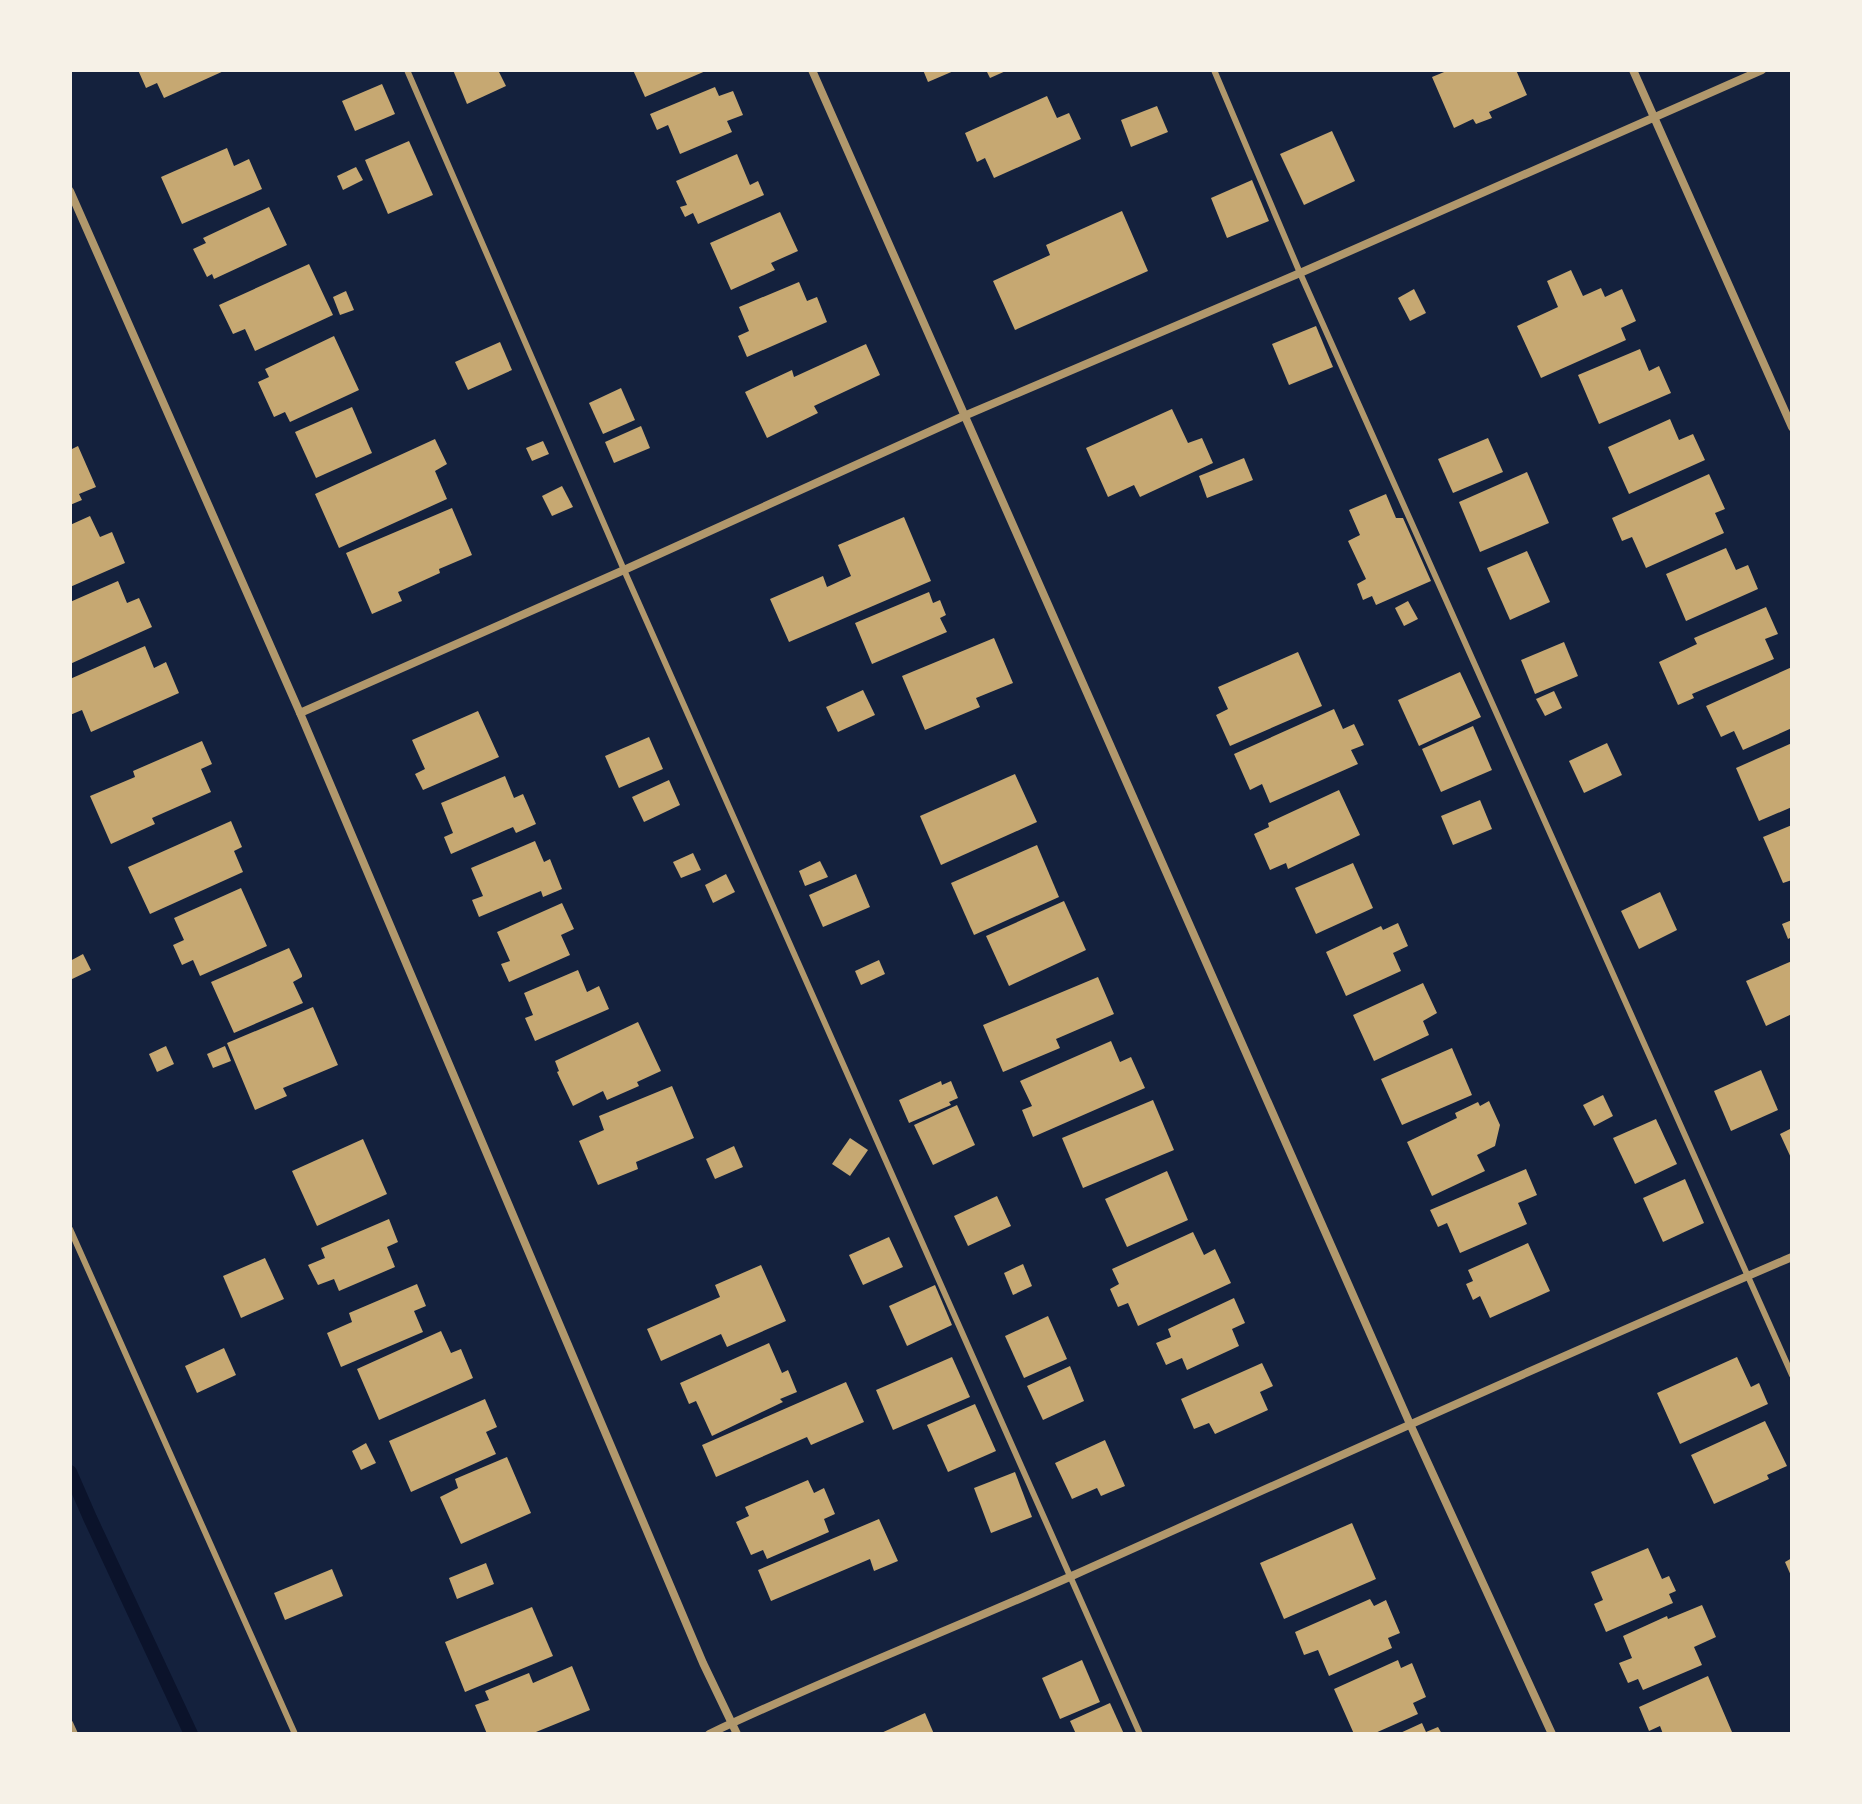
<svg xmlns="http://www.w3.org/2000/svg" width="1862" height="1804" font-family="Merriweather,serif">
<rect width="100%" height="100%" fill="#14213d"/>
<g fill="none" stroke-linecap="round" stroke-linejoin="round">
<polyline stroke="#0b132b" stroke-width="14" points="70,1472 90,1518 191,1734"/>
</g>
<g fill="#c6a872">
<polygon points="138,70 226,70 164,98 157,83 146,88"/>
<polygon points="453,70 498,70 506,86 467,104"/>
<polygon points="633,70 708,70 645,97"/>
<polygon points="923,70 956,70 928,82"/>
<polygon points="986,70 1008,70 990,78"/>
<polygon points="1449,70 1516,70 1527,95 1489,112 1492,118 1476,124 1473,119 1454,128 1432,77"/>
<polygon points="382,84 395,114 355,131 342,101"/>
<polygon points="715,87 719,96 733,91 743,115 727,121 732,132 680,154 668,125 657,130 650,114"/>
<polygon points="1047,96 1057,118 1069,113 1081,139 994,178 985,158 977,162 965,133"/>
<polygon points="1157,106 1168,132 1131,147 1121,120"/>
<polygon points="1332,131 1355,181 1304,205 1280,154"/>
<polygon points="409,141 433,195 388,214 365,160"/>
<polygon points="227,148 234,166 249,159 262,189 182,224 161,177"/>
<polygon points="737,154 750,185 758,181 764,195 698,224 693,213 685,217 680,207 687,205 676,181"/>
<polygon points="356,167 363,180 343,190 337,176"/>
<polygon points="1252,180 1269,221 1227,238 1211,198"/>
<polygon points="269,207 287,245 214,279 212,274 207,277 193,249 206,243 203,238"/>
<polygon points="1122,211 1148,271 1015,330 993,281 1050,255 1046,245"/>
<polygon points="780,212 798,251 771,263 775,270 731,290 710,243"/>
<polygon points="309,264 333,315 255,351 245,329 233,334 219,305"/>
<polygon points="1571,270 1583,296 1601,288 1605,297 1622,289 1636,321 1621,328 1626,340 1541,378 1517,326 1558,307 1547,281"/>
<polygon points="799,282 807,301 817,297 827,322 747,357 738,336 749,331 739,307"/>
<polygon points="1414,289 1426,313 1410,321 1398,298"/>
<polygon points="346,291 354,310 340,315 333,297"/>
<polygon points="1316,326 1333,367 1289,385 1272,344"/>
<polygon points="334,336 359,390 290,422 285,412 274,417 258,382 269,377 265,369"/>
<polygon points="500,342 512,370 468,390 455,362"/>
<polygon points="866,344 880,375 814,406 818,413 767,438 745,392 792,370 794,377"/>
<polygon points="1640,349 1649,371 1659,366 1671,393 1599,424 1578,375"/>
<polygon points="621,388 635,420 603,434 589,403"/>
<polygon points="352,407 372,453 316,478 295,432"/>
<polygon points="1172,409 1188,443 1202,438 1213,463 1140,497 1134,485 1108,497 1086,448"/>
<polygon points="1670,419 1679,440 1693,434 1705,460 1629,494 1608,447"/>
<polygon points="641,426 650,448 614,463 605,442"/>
<polygon points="1488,438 1503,472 1453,493 1438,459"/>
<polygon points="435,439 447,464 435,471 447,499 339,548 315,494"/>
<polygon points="543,441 549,454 532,461 526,448"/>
<polygon points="78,446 96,487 79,494 82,500 70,505 70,450"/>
<polygon points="1244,458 1253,480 1207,498 1199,476"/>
<polygon points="1527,472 1549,523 1480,552 1459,502"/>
<polygon points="1709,474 1725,509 1715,513 1724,533 1646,568 1632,537 1622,541 1612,518"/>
<polygon points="562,486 573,507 552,516 542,496"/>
<polygon points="1386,494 1396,518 1403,518 1431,581 1376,605 1372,596 1363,600 1357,584 1366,579 1348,541 1360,535 1349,510"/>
<polygon points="452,508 472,555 439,569 440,573 398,592 402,601 372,614 346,553"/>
<polygon points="90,516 100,537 112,532 125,563 70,587 70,525"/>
<polygon points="904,517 931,581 789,642 770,599 823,576 827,587 851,576 838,545"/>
<polygon points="1726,548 1736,570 1748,565 1758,589 1686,621 1666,574"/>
<polygon points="1527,551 1550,602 1510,620 1487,568"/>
<polygon points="118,581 127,603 139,598 152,627 70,664 70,602"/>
<polygon points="929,592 933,603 940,600 946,615 940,618 947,632 872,664 855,623"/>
<polygon points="1408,601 1418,619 1404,626 1395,608"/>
<polygon points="1766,607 1778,634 1765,639 1774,659 1692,694 1694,698 1678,705 1659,662 1697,644 1694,638"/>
<polygon points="994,638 1013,683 976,698 980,707 925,730 902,676"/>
<polygon points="1564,642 1578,676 1535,694 1521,660"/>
<polygon points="145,646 154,668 166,662 179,693 91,732 82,710 70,715 70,679"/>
<polygon points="1298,652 1322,706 1230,746 1216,715 1228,709 1218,687"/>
<polygon points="1792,667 1792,728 1743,750 1734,731 1721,737 1706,706"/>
<polygon points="1460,672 1481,717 1419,746 1398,700"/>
<polygon points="863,690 875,715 838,732 826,707"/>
<polygon points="1554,691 1562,708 1545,716 1536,699"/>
<polygon points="1334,709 1343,729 1354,724 1364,745 1351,750 1358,764 1270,803 1262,784 1250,790 1234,754"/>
<polygon points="478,711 499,757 423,790 415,774 425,769 412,740"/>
<polygon points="1473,726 1492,770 1441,792 1422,749"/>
<polygon points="649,737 663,769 619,788 605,756"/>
<polygon points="202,741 212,764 201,769 211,792 152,818 155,824 111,844 90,796 135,777 133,771"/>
<polygon points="1607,743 1622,775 1584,793 1569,761"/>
<polygon points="1792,743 1792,807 1759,821 1736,768"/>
<polygon points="1015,774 1037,822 941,865 920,816"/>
<polygon points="505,776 514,798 523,794 536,824 516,833 513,827 451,854 444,837 453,833 441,803"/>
<polygon points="669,780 680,805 644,822 632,797"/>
<polygon points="1339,790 1360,835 1288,869 1286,863 1270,870 1254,834 1269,827 1268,823"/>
<polygon points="1480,800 1492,829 1453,845 1441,816"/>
<polygon points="231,821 242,847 234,851 243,872 150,914 128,867"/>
<polygon points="1792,825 1792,880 1783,883 1763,837"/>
<polygon points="535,841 544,862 550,859 562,889 543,897 541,891 479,917 472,900 483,896 471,868"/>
<polygon points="1037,845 1059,897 974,935 951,883"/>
<polygon points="693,853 701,870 681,878 673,862"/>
<polygon points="820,861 828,877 805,886 799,871"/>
<polygon points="1353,863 1373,908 1316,934 1295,888"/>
<polygon points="726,874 735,892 713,903 705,885"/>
<polygon points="856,874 870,907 823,927 809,895"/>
<polygon points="241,888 267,946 200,976 193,960 182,965 173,945 184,940 174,918"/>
<polygon points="1660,892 1677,930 1639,949 1621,911"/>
<polygon points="1064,901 1086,950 1009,986 986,936"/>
<polygon points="562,903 574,929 561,935 570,955 509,982 501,964 510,961 497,932"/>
<polygon points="1792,920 1792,937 1788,939 1782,924"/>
<polygon points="1398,923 1408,946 1393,953 1401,971 1346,996 1326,952 1381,926 1383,930"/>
<polygon points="289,948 302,975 302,977 293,982 303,1003 234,1033 211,982"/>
<polygon points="83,954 91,970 70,980 70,961"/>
<polygon points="879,960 885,974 861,985 855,971"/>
<polygon points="1792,961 1792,1014 1766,1026 1746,981"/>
<polygon points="578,970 587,992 599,986 609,1009 535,1041 525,1018 533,1015 524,993"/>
<polygon points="1098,977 1114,1014 1056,1039 1060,1048 1003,1072 983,1025"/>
<polygon points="1423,983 1437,1013 1423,1021 1429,1035 1374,1061 1353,1015"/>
<polygon points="313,1007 338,1065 283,1088 287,1096 255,1110 227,1043"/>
<polygon points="638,1022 661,1071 637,1082 639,1086 607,1100 603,1091 573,1106 557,1072 559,1071 555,1061"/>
<polygon points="1111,1041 1120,1062 1131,1057 1145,1088 1033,1137 1022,1110 1032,1106 1020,1081"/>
<polygon points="166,1046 174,1064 157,1072 149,1054"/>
<polygon points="225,1046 231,1061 213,1068 207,1054"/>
<polygon points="1452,1048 1472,1095 1402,1125 1381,1079"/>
<polygon points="1761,1070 1778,1110 1731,1131 1714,1091"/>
<polygon points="941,1081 942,1085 951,1081 958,1098 949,1102 951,1105 909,1123 899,1100"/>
<polygon points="672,1086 694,1138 636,1162 638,1169 598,1185 579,1141 604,1130 599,1116"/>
<polygon points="1603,1095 1613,1116 1594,1126 1583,1105"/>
<polygon points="1153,1100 1174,1150 1083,1188 1062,1138"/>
<polygon points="1489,1101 1500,1125 1495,1146 1477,1155 1485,1171 1432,1196 1407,1142 1457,1118 1455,1113 1478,1102 1480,1106"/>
<polygon points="957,1105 975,1145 933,1165 914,1125"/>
<polygon points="1656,1119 1677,1164 1635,1184 1613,1138"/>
<polygon points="1792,1128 1792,1160 1780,1134"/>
<polygon points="850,1138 868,1150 850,1176 832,1164"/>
<polygon points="363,1139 387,1194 317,1226 292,1171"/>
<polygon points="734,1146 743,1167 715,1179 706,1159"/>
<polygon points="1526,1169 1537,1195 1518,1203 1527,1224 1460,1253 1447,1223 1438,1227 1430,1210"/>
<polygon points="1167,1171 1188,1220 1127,1247 1105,1199"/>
<polygon points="1685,1179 1704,1223 1663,1242 1643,1198"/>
<polygon points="997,1196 1011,1226 968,1246 954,1216"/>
<polygon points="389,1219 398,1242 387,1247 395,1267 339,1291 334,1279 318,1285 308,1265 325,1258 321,1248"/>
<polygon points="1193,1232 1204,1255 1215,1249 1231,1283 1138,1326 1128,1303 1118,1307 1110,1289 1119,1284 1112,1269"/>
<polygon points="889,1237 903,1267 863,1285 849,1255"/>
<polygon points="1528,1243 1550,1291 1490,1318 1480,1296 1473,1300 1466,1284 1473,1281 1468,1270"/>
<polygon points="265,1258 284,1299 241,1318 223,1276"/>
<polygon points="1023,1264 1032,1286 1013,1295 1004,1273"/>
<polygon points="761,1265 786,1321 727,1347 721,1334 661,1361 647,1329 720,1297 715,1285"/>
<polygon points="417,1284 426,1306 414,1311 423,1332 341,1367 327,1333 352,1322 349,1313"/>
<polygon points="935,1285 952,1325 907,1346 889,1306"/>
<polygon points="1234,1298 1245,1323 1232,1329 1239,1346 1187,1370 1182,1358 1166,1365 1156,1343 1171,1337 1168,1329"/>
<polygon points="1048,1316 1067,1359 1024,1378 1005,1336"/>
<polygon points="441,1331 451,1353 461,1349 473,1378 379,1420 357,1369"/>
<polygon points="769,1343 782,1373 788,1370 797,1392 780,1399 783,1402 712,1436 696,1401 689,1404 680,1383"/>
<polygon points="224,1348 236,1375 197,1393 185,1366"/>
<polygon points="952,1357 970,1397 893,1430 876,1390"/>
<polygon points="1737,1357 1751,1387 1759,1383 1768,1404 1680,1444 1657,1393"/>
<polygon points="1262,1363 1273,1386 1260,1392 1268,1410 1215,1434 1209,1423 1194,1429 1181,1399"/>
<polygon points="1070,1366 1084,1401 1043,1420 1027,1386"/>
<polygon points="846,1382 864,1422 811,1445 807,1437 716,1477 702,1445"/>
<polygon points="485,1399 497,1427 486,1432 496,1454 411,1492 389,1441"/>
<polygon points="975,1404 996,1451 948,1472 927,1425"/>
<polygon points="1765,1421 1787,1466 1767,1475 1769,1479 1714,1504 1691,1455"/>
<polygon points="1105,1440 1125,1486 1101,1496 1097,1488 1072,1499 1055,1463"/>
<polygon points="366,1443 376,1463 361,1470 352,1451"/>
<polygon points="507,1457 531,1513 461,1544 440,1497 458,1488 455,1479"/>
<polygon points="1015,1472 1032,1517 991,1533 974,1488"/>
<polygon points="808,1480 814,1493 824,1488 835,1514 824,1519 829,1532 767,1559 763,1550 751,1555 736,1522 749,1516 745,1507"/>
<polygon points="879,1519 898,1561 874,1571 870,1559 771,1601 758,1570"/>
<polygon points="1352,1523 1376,1579 1284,1619 1260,1563"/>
<polygon points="1648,1548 1662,1579 1669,1576 1676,1591 1669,1594 1673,1603 1606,1632 1594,1604 1603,1600 1591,1572"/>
<polygon points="1792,1558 1792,1578 1785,1562"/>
<polygon points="486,1563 494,1584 457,1599 449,1578"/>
<polygon points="332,1569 343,1596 285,1620 274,1593"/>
<polygon points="1370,1599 1374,1606 1386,1600 1400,1633 1388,1638 1392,1648 1329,1676 1318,1650 1304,1655 1295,1632"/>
<polygon points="1702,1605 1716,1637 1694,1647 1702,1665 1643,1690 1638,1679 1628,1683 1619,1663 1632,1658 1623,1636 1667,1616 1668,1619"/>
<polygon points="532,1607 553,1656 465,1692 445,1642"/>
<polygon points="1082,1660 1100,1702 1060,1719 1042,1678"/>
<polygon points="1398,1660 1401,1668 1412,1663 1426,1697 1413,1703 1418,1714 1373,1734 1354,1734 1334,1689"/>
<polygon points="572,1666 590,1710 536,1732 536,1734 487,1734 475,1705 489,1700 485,1691 529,1673 533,1683"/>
<polygon points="1708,1676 1732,1732 1727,1734 1663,1734 1660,1726 1649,1731 1639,1707"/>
<polygon points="1110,1703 1124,1734 1076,1734 1070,1721"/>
<polygon points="925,1713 934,1734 879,1734 903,1723"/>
<polygon points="1422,1723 1426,1732 1438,1727 1442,1734 1398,1734"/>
</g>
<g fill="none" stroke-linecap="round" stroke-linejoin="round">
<g stroke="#b1986c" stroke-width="6">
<polyline points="407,70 624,570 1140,1734"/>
<polyline points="1214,70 1300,273 1792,1375"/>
<polyline points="70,1229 295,1734"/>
<polyline points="70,1723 75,1734"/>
</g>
<g stroke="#b1986c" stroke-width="8">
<polyline points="812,70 1410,1424 1552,1734"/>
<polyline points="1633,70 1792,427"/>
<polyline points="70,191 300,713 703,1663 737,1734"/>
<polyline points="300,713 624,570 964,416 1300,273 1762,70"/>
<path d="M709,1734C829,1677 953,1629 1074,1575C1313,1468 1551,1360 1792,1257"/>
</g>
</g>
<rect width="1862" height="1804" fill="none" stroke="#f6f1e7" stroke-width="144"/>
</svg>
